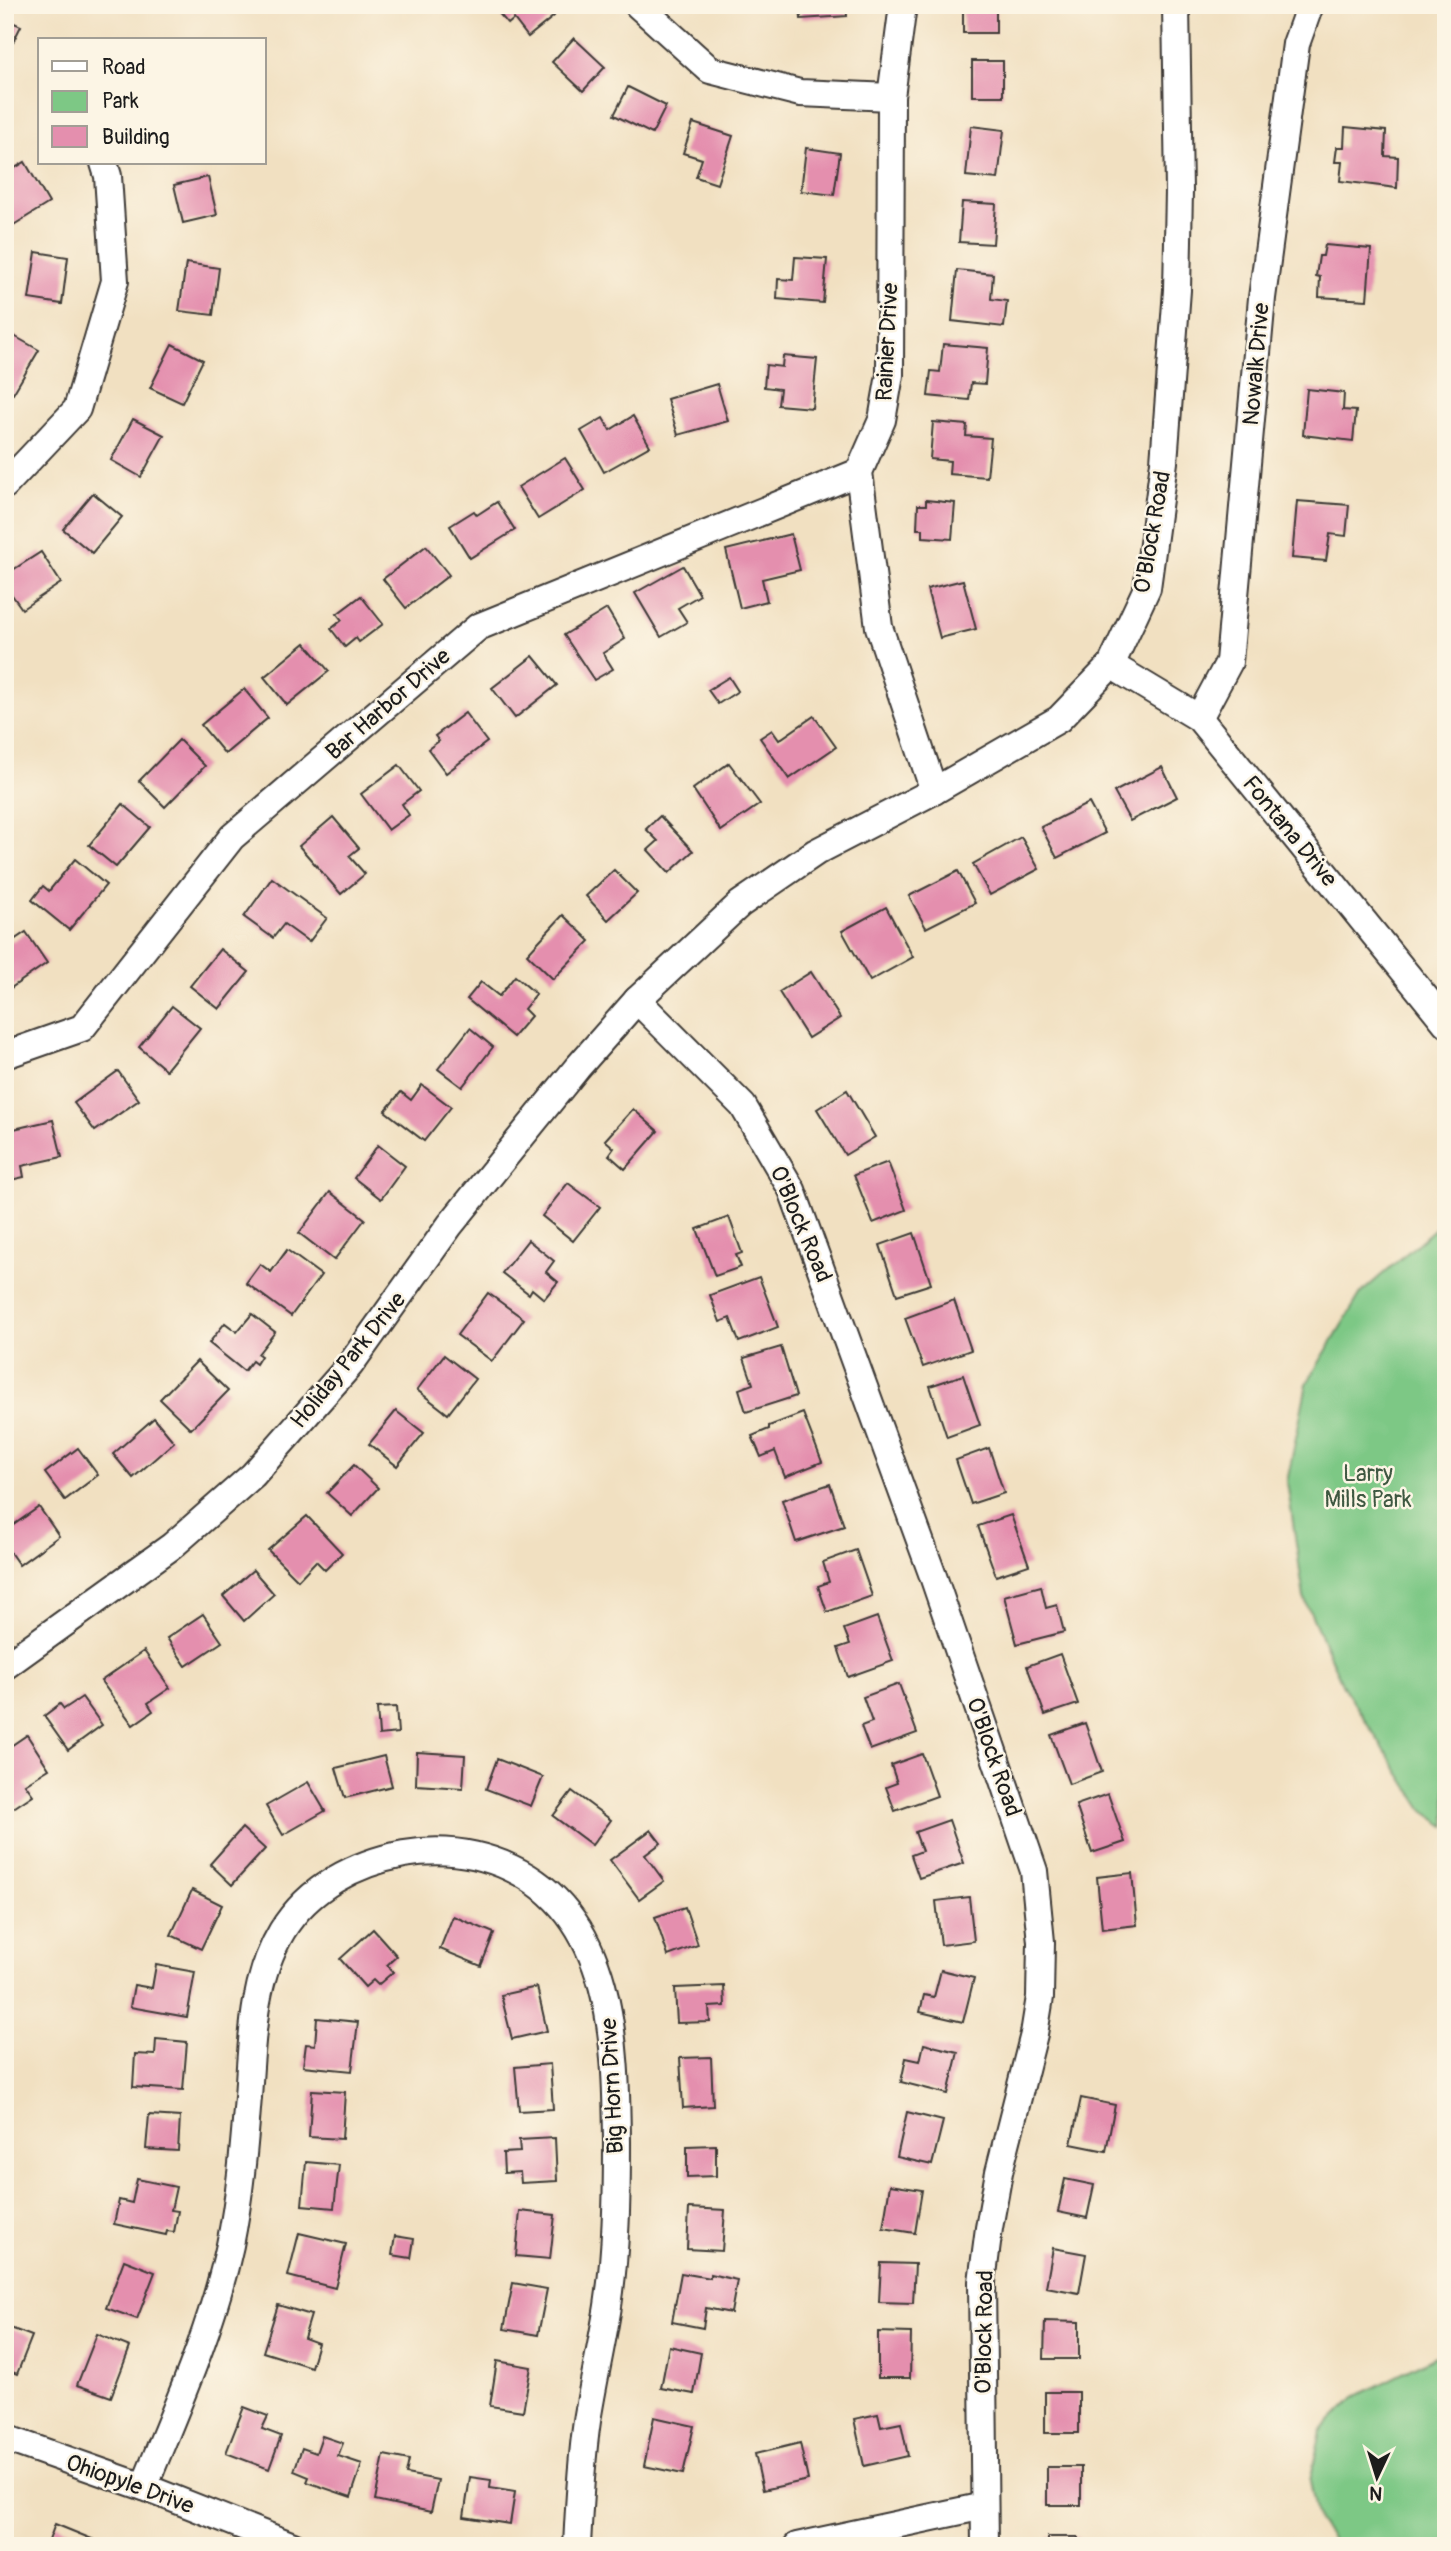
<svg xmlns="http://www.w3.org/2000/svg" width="1451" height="2551" font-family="Pangolin,sans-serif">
<rect width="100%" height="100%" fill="#fcf5e5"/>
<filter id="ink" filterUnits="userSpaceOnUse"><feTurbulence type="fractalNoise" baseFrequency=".0143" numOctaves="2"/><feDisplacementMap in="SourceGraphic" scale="14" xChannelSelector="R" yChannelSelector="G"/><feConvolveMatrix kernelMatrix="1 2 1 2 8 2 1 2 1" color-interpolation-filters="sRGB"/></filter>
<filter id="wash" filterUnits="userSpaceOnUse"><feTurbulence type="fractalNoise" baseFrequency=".00686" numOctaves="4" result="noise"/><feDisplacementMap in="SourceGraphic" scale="28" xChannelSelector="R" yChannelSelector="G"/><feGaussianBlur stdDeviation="1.57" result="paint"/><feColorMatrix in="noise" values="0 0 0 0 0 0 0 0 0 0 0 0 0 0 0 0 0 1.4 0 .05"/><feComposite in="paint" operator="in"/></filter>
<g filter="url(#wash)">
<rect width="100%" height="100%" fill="#f1e0c1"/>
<g fill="#7dc885" stroke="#4c7250" stroke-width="2">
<polygon points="1446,1219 1446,1826 1424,1811 1343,1686 1304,1598 1287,1482 1307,1383 1361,1293"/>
<polygon points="1446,2351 1446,2546 1336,2546 1318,2521 1310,2481 1321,2431 1355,2397"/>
</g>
<g id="blocks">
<g fill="#e48fae">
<polygon points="492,5 546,5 554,16 528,37 514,19 508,24"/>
<polygon points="800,5 846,5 847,16 801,19"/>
<rect x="963" y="5" width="33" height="28"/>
<polygon points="5,19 21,26 5,58"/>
<polygon points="574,38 605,67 583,91 552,62"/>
<rect x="972" y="61" width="31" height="35"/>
<polygon points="628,87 666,106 652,134 614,115"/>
<polygon points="693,123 733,136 717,184 696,177 702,159 683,153"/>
<polygon points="971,126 1004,130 998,179 966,176"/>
<polygon points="1345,127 1386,131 1385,156 1398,157 1397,188 1340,181 1342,162 1335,162 1337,147 1344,147"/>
<polygon points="806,148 840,153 834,195 801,191"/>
<polygon points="25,162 49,203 7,229 5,174"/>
<polygon points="208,177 217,215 183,223 174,185"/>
<polygon points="962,202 996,204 993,244 959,242"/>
<polygon points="1325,245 1371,249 1367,300 1319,297 1320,277 1316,276 1319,256 1323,256"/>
<polygon points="36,252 68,257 62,304 29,299"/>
<polygon points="795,257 827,259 823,303 777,299 778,279 793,280"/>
<polygon points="186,263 219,268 213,315 179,311"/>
<polygon points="957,270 993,274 991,299 1007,301 1004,327 952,321"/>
<polygon points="7,332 39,350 13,394 5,390 5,335"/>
<polygon points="172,344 203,360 182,403 150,388"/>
<polygon points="943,344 988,348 985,384 971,383 969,400 928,396 931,371 940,372"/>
<polygon points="783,356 817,359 812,408 778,405 780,389 764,387 766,365 782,367"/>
<polygon points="717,384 728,421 678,435 667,399"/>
<polygon points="1307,389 1344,393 1343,410 1356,411 1353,441 1303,435"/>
<polygon points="633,416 650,446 604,472 581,431 603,418 610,430"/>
<polygon points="133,419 164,435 141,477 111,460"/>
<polygon points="933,422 967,425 966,436 991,438 987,477 949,474 950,461 930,459"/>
<polygon points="565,458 585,490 538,519 518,487"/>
<polygon points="93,493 122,517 92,553 63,529"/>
<polygon points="926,500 955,503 952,539 923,537 923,529 917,529 918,505 926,505"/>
<polygon points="1297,501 1349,505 1346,536 1330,534 1326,561 1292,558"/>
<polygon points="497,502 515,530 470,558 450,526 474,511 477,515"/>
<polygon points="791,534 800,570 762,579 767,601 740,608 726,550"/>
<polygon points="426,546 449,575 406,608 383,579"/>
<polygon points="41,552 61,583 22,609 5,585 5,575"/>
<polygon points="683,566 700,595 678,608 687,622 661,637 635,593"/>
<polygon points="963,580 976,629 940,638 927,589"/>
<polygon points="361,596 383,624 359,642 356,638 345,647 331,629 342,620 337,614"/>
<polygon points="607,609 625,639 603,653 613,669 594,680 564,635"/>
<polygon points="305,643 329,671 287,705 264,677"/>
<polygon points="533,656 557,685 515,718 492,688"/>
<polygon points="729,677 738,691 718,704 708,690"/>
<polygon points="244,689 268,718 225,754 201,725"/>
<polygon points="465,713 487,742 446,773 428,749 439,741 435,736"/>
<polygon points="814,716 836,747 789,779 760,738 772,730 779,740"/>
<polygon points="179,740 205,766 165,807 139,781"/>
<polygon points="729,763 760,804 721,831 693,789"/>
<polygon points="399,765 419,791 402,804 409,815 388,830 361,794"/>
<polygon points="1162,767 1177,797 1130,821 1114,792"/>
<polygon points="1089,803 1105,833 1057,858 1041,827"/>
<polygon points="123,804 150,827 116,867 89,845"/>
<polygon points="660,816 693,851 669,873 648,850 658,841 646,829"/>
<polygon points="333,817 359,848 349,856 365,874 341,894 299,846"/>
<polygon points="1021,837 1039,869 990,895 973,864"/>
<polygon points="75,859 106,885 69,930 32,900 43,886 49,891"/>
<polygon points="614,870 637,893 608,920 586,896"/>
<polygon points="958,871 975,903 926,928 909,896"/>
<polygon points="272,878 327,918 309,942 284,924 273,938 244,917"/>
<polygon points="886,907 913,957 870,981 842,931"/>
<polygon points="563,915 590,941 553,979 527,954"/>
<polygon points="26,932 47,963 5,992 5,946"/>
<polygon points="220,949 249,972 219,1009 190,986"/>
<polygon points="811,972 840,1018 808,1038 779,992"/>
<polygon points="515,976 536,994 524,1009 531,1016 513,1037 467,999 481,982 499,996"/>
<polygon points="172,1006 200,1028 166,1070 139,1047"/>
<polygon points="470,1028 493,1047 462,1087 438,1069"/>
<polygon points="118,1071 139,1100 95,1131 74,1103"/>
<polygon points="422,1085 451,1107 424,1141 385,1111 401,1092 411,1100"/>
<polygon points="847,1090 875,1137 845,1155 817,1109"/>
<polygon points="633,1109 658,1131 625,1169 609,1155 614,1148 605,1140"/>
<polygon points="53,1120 62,1157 22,1166 24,1177 6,1181 5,1131"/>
<polygon points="378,1145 405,1166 381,1199 354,1178"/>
<polygon points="888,1162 906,1210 873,1223 854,1175"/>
<polygon points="568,1183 600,1207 573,1241 542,1216"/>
<polygon points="330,1192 365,1219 334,1260 299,1233"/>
<polygon points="729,1217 742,1253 736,1255 741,1267 715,1276 697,1229"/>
<polygon points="914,1233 931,1284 897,1295 880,1245"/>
<polygon points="528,1240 554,1261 546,1272 558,1282 544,1299 532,1289 529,1294 502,1273"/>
<polygon points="287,1250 321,1275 291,1316 246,1283 260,1264 271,1272"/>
<polygon points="759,1277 778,1327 739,1342 730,1318 720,1322 710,1295"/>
<polygon points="488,1293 524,1319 492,1361 457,1335"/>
<polygon points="954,1300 971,1350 923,1367 905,1318"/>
<polygon points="252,1314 275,1332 258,1354 261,1356 256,1364 252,1361 244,1371 209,1343 225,1323 237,1332"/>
<polygon points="781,1347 796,1396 746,1412 739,1389 753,1384 744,1358"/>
<polygon points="444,1355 475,1379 448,1414 417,1390"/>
<polygon points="197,1361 228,1391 191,1429 160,1399"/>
<polygon points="963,1375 980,1425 947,1437 930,1386"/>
<polygon points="396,1411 424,1433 397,1466 369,1444"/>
<polygon points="803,1413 822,1462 785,1477 775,1451 761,1457 752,1436 769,1429 769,1426"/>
<polygon points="154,1418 174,1442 133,1478 113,1454"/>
<polygon points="78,1448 98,1475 65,1500 45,1473"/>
<polygon points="989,1448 1004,1493 971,1504 956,1460"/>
<polygon points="354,1465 378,1488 352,1516 327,1493"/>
<polygon points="830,1484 844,1526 796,1542 782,1500"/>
<polygon points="39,1507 59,1536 19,1565 5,1545 5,1531"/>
<polygon points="1011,1515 1029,1565 996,1576 978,1526"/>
<polygon points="307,1516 342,1553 325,1570 316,1561 298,1580 268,1550"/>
<polygon points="856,1550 872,1596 827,1612 818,1586 829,1582 823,1562"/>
<polygon points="253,1570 274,1594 244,1621 223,1596"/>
<polygon points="1041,1586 1046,1608 1057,1605 1064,1632 1017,1644 1004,1596"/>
<polygon points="203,1614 222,1642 186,1666 167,1638"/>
<polygon points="877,1617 893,1661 848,1677 838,1648 850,1644 844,1629"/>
<polygon points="144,1651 170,1688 148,1703 153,1711 133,1725 101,1681"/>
<polygon points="1060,1654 1078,1704 1045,1715 1027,1666"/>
<polygon points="899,1684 917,1733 870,1750 861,1726 872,1722 863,1697"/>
<polygon points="82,1697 102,1725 68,1750 44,1716 60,1704 64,1709"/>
<polygon points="396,1707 398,1733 379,1735 377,1708"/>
<polygon points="1085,1723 1102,1772 1069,1784 1051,1735"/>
<polygon points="27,1735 49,1769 25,1784 33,1795 12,1809 5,1799 5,1750"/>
<polygon points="417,1752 465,1755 463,1788 416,1785"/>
<polygon points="922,1754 937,1796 895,1811 886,1787 897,1783 891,1765"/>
<polygon points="384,1756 392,1786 345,1798 336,1768"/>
<polygon points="497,1759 543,1777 531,1806 486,1789"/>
<polygon points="308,1782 325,1811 283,1835 266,1806"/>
<polygon points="572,1791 611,1820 592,1845 553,1816"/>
<polygon points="1108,1794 1125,1842 1092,1853 1076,1805"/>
<polygon points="949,1820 964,1863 919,1878 911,1855 922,1851 915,1832"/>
<polygon points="242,1828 265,1849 232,1885 210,1864"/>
<polygon points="651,1830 661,1843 645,1855 664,1881 639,1899 610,1860"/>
<polygon points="1132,1873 1137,1925 1102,1929 1097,1877"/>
<polygon points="192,1890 222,1905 201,1949 171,1935"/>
<polygon points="969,1897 974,1941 941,1945 936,1901"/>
<polygon points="685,1907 698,1945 668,1956 655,1917"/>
<polygon points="453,1916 494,1933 481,1966 440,1949"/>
<polygon points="373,1929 397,1956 387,1965 393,1972 378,1985 373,1980 365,1987 340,1959"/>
<polygon points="156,1965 195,1972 187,2017 130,2007 134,1985 152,1988"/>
<polygon points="941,1970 974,1978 963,2022 920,2012 924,1995 934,1997"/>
<polygon points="724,1986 725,2006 709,2007 710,2022 677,2023 675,1988"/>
<polygon points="537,1987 547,2031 512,2039 501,1995"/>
<polygon points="317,2018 358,2022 352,2071 303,2066 306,2044 315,2045"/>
<polygon points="156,2039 187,2042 183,2090 133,2087 135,2054 155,2055"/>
<polygon points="924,2044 958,2052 948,2094 901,2082 906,2058 920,2061"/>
<polygon points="711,2057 713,2106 683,2108 680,2058"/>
<polygon points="550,2064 553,2109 519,2111 515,2067"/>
<polygon points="312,2090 345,2092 342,2139 309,2137"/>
<polygon points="1081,2098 1115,2105 1106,2151 1071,2144"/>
<polygon points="907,2112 943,2121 932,2165 897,2157"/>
<polygon points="149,2115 180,2117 178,2151 146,2149"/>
<polygon points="555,2138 557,2181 521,2183 520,2172 504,2173 503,2153 520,2152 519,2140"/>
<polygon points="716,2145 716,2176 687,2177 687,2146"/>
<polygon points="306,2162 339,2165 334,2208 302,2205"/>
<polygon points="137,2179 176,2187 171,2210 178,2211 174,2232 167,2231 166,2235 114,2224 119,2200 132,2203"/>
<polygon points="1065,2179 1094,2185 1087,2218 1058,2212"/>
<polygon points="890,2185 922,2190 915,2233 883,2228"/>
<polygon points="689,2208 725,2210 722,2251 687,2249"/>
<polygon points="520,2211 555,2215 550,2259 516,2256"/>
<polygon points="299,2233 346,2244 335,2288 288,2276"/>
<polygon points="395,2236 414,2239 411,2258 392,2255"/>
<polygon points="1053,2248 1086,2254 1079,2293 1046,2287"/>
<polygon points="124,2260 155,2272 137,2319 106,2308"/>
<polygon points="881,2263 915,2264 913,2303 879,2302"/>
<polygon points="681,2273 710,2278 710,2274 737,2280 731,2313 706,2308 703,2328 672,2322"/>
<polygon points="513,2283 547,2289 538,2335 504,2329"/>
<polygon points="278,2305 311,2315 304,2338 318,2343 311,2367 263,2352"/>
<polygon points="1045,2321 1079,2322 1079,2359 1044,2359"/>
<polygon points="5,2326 32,2336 17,2374 5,2369"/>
<polygon points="878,2332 911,2333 910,2378 878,2378"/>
<polygon points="97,2334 130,2347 111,2397 77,2385"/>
<polygon points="669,2346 701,2353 694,2394 661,2388"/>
<polygon points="497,2361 531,2367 523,2411 490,2406"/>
<rect x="1045" y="2392" width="34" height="41"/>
<polygon points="244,2407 268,2416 262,2429 281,2436 269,2469 226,2453"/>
<polygon points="878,2414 881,2427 901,2423 908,2456 864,2466 854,2419"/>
<polygon points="654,2417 694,2426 683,2474 644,2466"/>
<polygon points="322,2436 343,2443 338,2456 362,2464 351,2497 307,2482 309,2477 294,2471 302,2448 316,2453"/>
<polygon points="800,2443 808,2480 763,2490 755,2454"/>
<polygon points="384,2455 409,2460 406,2474 438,2480 431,2512 375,2500"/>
<rect x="1047" y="2467" width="34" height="38"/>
<polygon points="470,2477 491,2480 490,2488 515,2492 510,2524 464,2517"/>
<polygon points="55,2524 109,2546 47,2546"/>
<rect x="1048" y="2537" width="30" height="9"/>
</g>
</g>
</g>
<g filter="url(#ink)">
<use href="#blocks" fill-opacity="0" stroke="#3c3935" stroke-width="2"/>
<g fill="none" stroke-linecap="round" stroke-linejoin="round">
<g stroke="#3c3935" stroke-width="30">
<g id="street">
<polyline points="638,5 710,70 800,93 891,97"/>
<polyline points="903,5 891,97 890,375 882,420 859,472 879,627 934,791"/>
<polyline points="5,485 77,409 115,281 108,176 104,163"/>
<polyline points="1111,665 1199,718 1446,1023"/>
<polyline points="1199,718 1229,662 1262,298 1296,44 1310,5"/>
<polyline points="5,1055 82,1028 232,837 478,627 859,472"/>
<polyline points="5,1666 172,1546 253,1475 350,1365 450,1225 577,1068 637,1000"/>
<polyline points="5,2438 144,2487 293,2546"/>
<path d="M144,2487C176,2408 212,2329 230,2245C240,2196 244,2147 248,2097C252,2041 252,1981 282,1931C309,1887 356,1863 404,1854C441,1848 477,1852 511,1868C614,1916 616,2044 617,2142C617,2197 616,2252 608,2306C602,2344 593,2383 587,2421C581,2462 579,2504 577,2546"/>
<polyline points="797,2546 984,2506"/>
<polyline points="985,2546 982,2282 989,2228 999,2172 1034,2034 1040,1997 1041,1942 1034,1871 933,1576 792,1190 743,1106 637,1000 740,904 816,852 934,791 1059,719 1111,665 1147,588 1164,462 1177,290 1179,191 1176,5"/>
</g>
</g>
<use href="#street" stroke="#fff" stroke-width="26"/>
</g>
</g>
<g text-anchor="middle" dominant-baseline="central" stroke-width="5" stroke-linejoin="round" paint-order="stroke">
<g font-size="23" fill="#1c1c1c" stroke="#fcf5e5">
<text transform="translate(887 342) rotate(-87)">Rainier Drive</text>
<text transform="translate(1256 364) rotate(-85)">Nowalk Drive</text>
<text transform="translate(1152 532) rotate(-80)">O'Block Road</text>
<text transform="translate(388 704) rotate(-41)">Bar Harbor Drive</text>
<text transform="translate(1290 831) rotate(51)">Fontana Drive</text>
<text transform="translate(801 1224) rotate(67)">O'Block Road</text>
<text transform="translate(348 1360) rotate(-51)">Holiday Park Drive</text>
<text transform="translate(994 1757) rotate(71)">O'Block Road</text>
<text transform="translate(612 2086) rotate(-93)">Big Horn Drive</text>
<text transform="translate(984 2332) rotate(-89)">O'Block Road</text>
<text transform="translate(130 2484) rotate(20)">Ohiopyle Drive</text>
</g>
<g font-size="23" fill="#3e5841" stroke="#fcf5e5">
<text x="1368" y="1473">Larry<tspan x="1368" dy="26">Mills Park</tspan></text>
</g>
</g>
<rect width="1451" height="2551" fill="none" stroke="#fcf5e5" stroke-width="28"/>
<rect x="38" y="38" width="228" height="126" fill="#fcf5e5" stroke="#a29e95" stroke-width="2"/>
<rect x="52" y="61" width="35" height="10" fill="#ffffff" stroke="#a29e95" stroke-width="2"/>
<text x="102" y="74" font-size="21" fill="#1c1c1c">Road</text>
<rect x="52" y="91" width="35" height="21" fill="#7dc885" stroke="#a29e95" stroke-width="2"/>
<text x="102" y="108" font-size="21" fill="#1c1c1c">Park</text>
<rect x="52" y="126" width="35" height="21" fill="#e48fae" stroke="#a29e95" stroke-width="2"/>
<text x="102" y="144" font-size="21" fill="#1c1c1c">Building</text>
<g transform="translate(1377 2477) rotate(184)" stroke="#fcf5e5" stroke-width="5" paint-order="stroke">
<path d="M0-5L12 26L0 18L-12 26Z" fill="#1c1c1c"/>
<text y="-10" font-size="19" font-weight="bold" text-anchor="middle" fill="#1c1c1c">N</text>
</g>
</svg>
